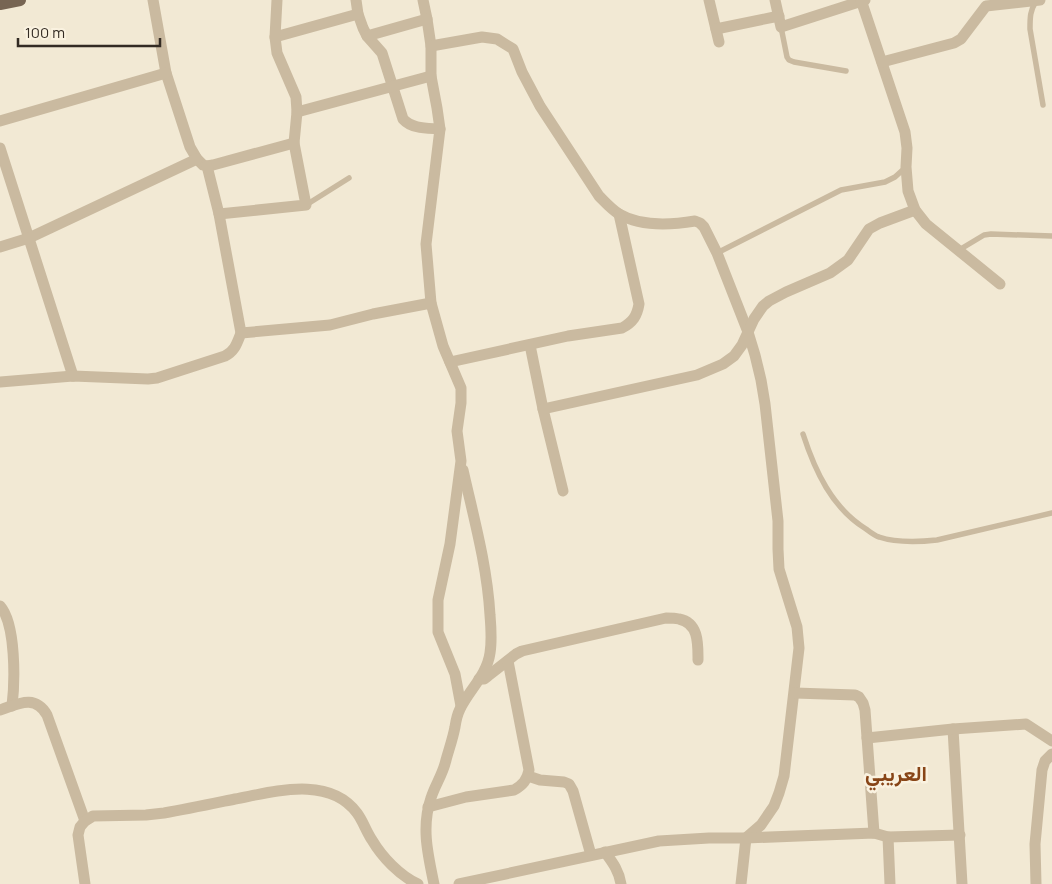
<svg xmlns="http://www.w3.org/2000/svg" width="1052" height="884" font-family="Manrope,Vazirmatn,sans-serif">
<rect width="100%" height="100%" fill="#f2e9d4"/>
<g fill="none" stroke-linecap="round" stroke-linejoin="round">
<g stroke="#cabaa0" stroke-width="5.5">
<path d="M1036,1C1030,11 1030,17 1030,29L1043,105"/>
<polyline points="781,27 787,57 789,60 794,62 846,71"/>
<polyline points="306,205 349,178"/>
<polyline points="959,250 984,235 991,234 1052,236"/>
<polyline points="717,253 841,190 885,182 895,177 906,167"/>
<path d="M803,434C815,471 832,508 866,529C870,532 875,536 879,537C897,543 919,542 937,540L1052,513"/>
</g>
<g stroke="#cabaa0" stroke-width="11">
<polyline points="153,0 166,73 190,147 197,159 203,165 207,166 213,165 294,143"/>
<path d="M356,0L358,14L363,28L367,36L382,53L403,119C412,129 427,128 440,129"/>
<polyline points="423,0 427,19 431,46 431,76 437,108 440,129 426,244 431,303 443,346 461,388 461,403 457,431 461,461 450,544 438,600 438,632 455,674 461,706"/>
<polyline points="709,0 719,42"/>
<polyline points="775,0 781,27 865,0"/>
<polyline points="861,0 905,132 907,148 906,167 908,191 915,210 926,224 1000,284"/>
<polyline points="716,29 779,16"/>
<polyline points="367,36 427,19"/>
<polyline points="275,37 358,14"/>
<path d="M431,46L482,37L497,39L513,49L522,72L540,106L599,196C605,202 611,209 619,214C641,227 671,225 695,221L700,223L704,227L717,253L748,332L755,355L761,380L765,404L778,521V549L779,569L797,627L799,648L784,776L779,793L774,806L761,825L746,838L741,884"/>
<polyline points="882,62 954,43 961,39 986,6 1040,0"/>
<polyline points="297,112 431,76"/>
<polyline points="0,121 166,73"/>
<polyline points="0,148 73,376"/>
<polyline points="207,166 219,214 241,333"/>
<polyline points="219,214 306,205 294,143 297,112 296,97 277,53 275,37 277,0"/>
<polyline points="0,247 29,238 197,159"/>
<polyline points="530,345 543,409 563,491"/>
<path d="M450,362L568,336L622,328C633,322 637,316 639,304L619,214"/>
<path d="M0,382L73,376L148,379L157,378L225,356C235,351 237,343 241,333L330,325L373,314L431,303"/>
<polyline points="543,409 697,375 723,364 734,356 742,345 754,319 763,306 769,301 786,292 830,273 848,260 869,229 880,223 915,210"/>
<path d="M0,606C16,624 15,681 12,706"/>
<path d="M479,679H484L488,676L516,654L522,651L666,618C670,618 675,618 679,619C699,623 698,644 698,660"/>
<polyline points="795,693 855,695 859,697 863,703 865,710 874,833"/>
<path d="M0,710C18,704 35,694 47,715L85,821"/>
<polyline points="953,729 962,884"/>
<polyline points="867,738 953,729 1026,724 1052,741"/>
<polyline points="528,776 540,780 564,782 569,784 573,791 591,855"/>
<path d="M428,807L466,797L514,790C523,785 527,780 529,770L508,661"/>
<polyline points="888,837 890,884"/>
<path d="M605,852C613,863 619,871 621,884"/>
<path d="M85,884L78,835L80,827L85,821L93,816L146,815L164,813C188,809 211,804 235,799C273,792 329,775 357,813C363,821 366,831 372,840C382,857 400,876 418,884"/>
<path d="M434,884C428,855 421,827 431,798C435,785 443,774 446,760C449,749 453,738 455,727C456,720 457,715 460,709C469,690 487,675 490,653C492,641 491,627 490,615C487,565 474,519 463,470"/>
<polyline points="459,884 659,841 709,838 746,838 874,833 888,837 960,835"/>
<polyline points="1036,884 1035,844 1042,770 1045,761 1052,754"/>
</g>
<polyline stroke="#776553" stroke-width="12" points="0,4 20,0"/>
</g>
<g text-anchor="middle" dominant-baseline="central" stroke-width="5" stroke-linejoin="round" paint-order="stroke">
<g font-size="21" font-weight="bold" fill="#884517" stroke="#faf2e0">
<text x="896" y="773">العريبي</text>
</g>
</g>
<path d="M18 38v8h142v-8" fill="none" stroke="#332b23" stroke-width="2.5"/>
<text x="25" y="38" font-size="15" fill="#332b23" stroke="#faf2e0" stroke-width="4" paint-order="stroke">100 m</text>
</svg>
